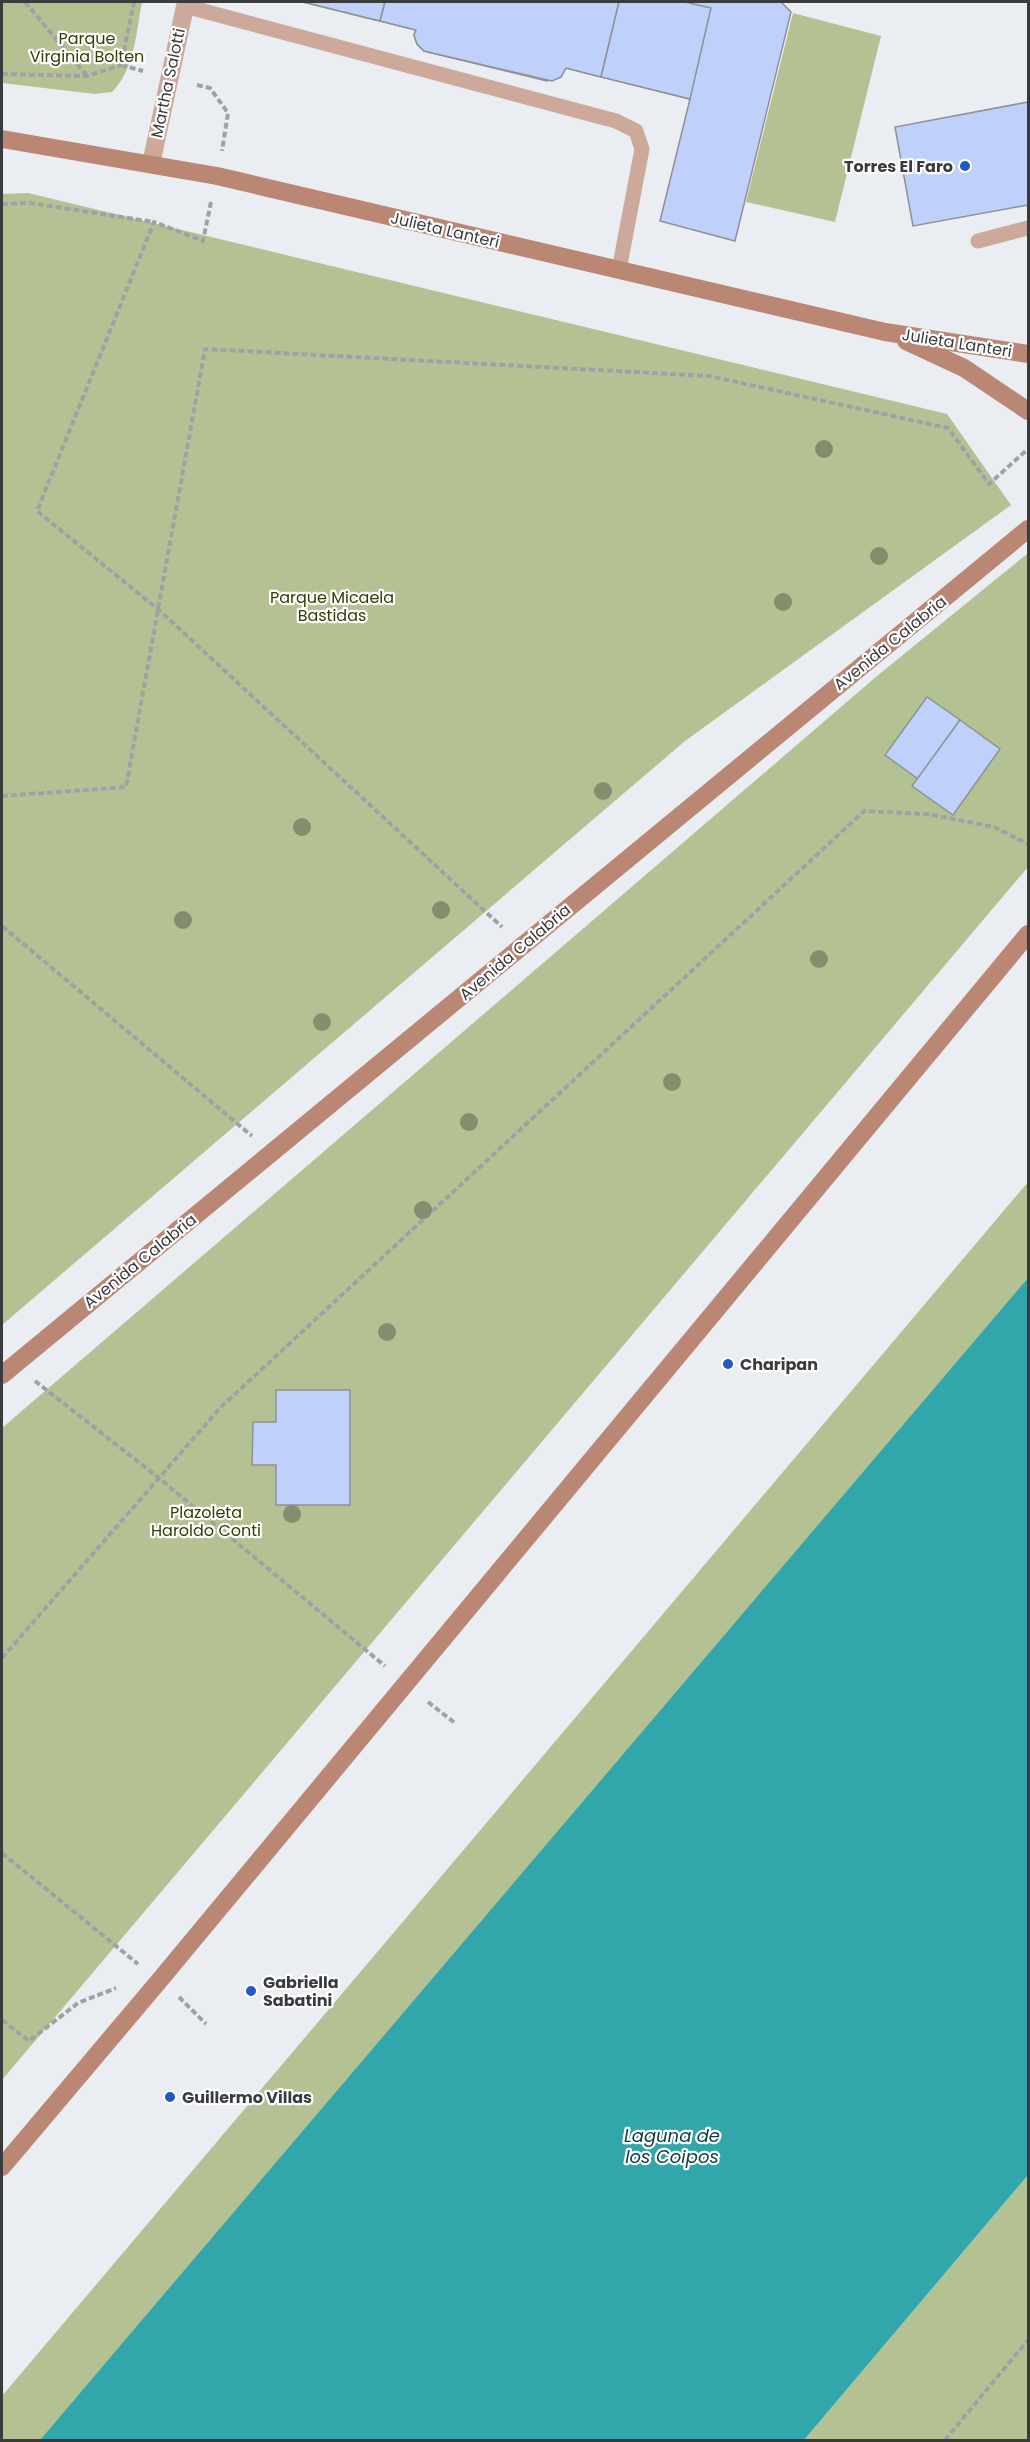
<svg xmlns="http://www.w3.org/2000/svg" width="1030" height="2442" font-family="Poppins,sans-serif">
<rect width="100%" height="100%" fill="#eaedf2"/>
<g fill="#b4c293">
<path d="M2,2H142C136,32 135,69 112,92L95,94L2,83Z"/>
<polygon points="793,13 881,36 835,222 746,202"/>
<polygon points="28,193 947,414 1011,505 685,741 2,1325 2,194"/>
<polygon points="1028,553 1028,867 2,2080 2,1428 877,676"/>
<polygon points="1028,1182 1028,1488 105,2364 40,2440 2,2440 2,2396"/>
<polygon points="1028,2175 1028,2440 804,2440"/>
</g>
<polygon fill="#31a7ac" points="1028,1278 1028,2175 804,2440 40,2440"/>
<g fill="#bfd1fa" stroke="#8f9195" stroke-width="1.5">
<polygon points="303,2 781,2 791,12 735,241 660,221 690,99 566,68 561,77 547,81 424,51 417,44 414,35 416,30"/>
<polygon points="303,2 385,2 380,21"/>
<polygon points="385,2 619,2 601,77 566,68 561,77 552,81 424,51 417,44 414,35 416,30 380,21"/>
<polygon points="619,2 685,2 711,8 690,99 601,77"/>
<polygon points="1028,102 1028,205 913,226 895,127"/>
<polygon points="927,697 960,720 918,779 885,755"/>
<polygon points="960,720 1000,749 953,815 912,786"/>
<polygon points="276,1390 350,1390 350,1505 276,1505 276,1465 252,1465 253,1422 276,1422"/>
</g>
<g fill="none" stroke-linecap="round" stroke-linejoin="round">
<g stroke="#9fa2a5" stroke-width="4" stroke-dasharray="6 3" stroke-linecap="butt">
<polyline points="25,2 87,76"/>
<polyline points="121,65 143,71"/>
<polyline points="2,74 87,76 121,65 134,2"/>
<polyline points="197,85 210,88 228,113 222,151"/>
<polyline points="211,202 203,241 154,222 37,511 159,610 502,927"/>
<polyline points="2,204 30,203 154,222"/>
<polyline points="2,796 126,787 205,349 709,376 948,428 989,484 1028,449"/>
<polyline points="2,926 252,1136"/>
<polyline points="35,1381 159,1478 385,1666"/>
<polyline points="2,1658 220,1408 864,811 928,814 994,827 1028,844"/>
<polyline points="428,1702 455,1723"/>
<polyline points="2,1853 138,1964"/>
<polyline points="179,1997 206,2024"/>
<polyline points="2,2020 29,2041 78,2003 116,1988"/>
<polyline points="945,2440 1028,2340"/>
</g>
<g stroke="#cca99b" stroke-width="15">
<polyline points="185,6 616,121 636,131 642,149 619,270"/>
<polyline points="978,241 1028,228"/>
</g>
<polyline stroke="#cca99b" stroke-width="18" points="151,164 186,2"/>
<g stroke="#ba8774" stroke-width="18">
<polyline points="2,139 217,176 885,332 1028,354"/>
<polyline points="906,341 964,368 1028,411"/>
<polyline points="2,1375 1028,529"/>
<polyline points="2,2167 159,1981 1028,934"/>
</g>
</g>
<g fill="#858d6f">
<circle cx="824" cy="449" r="9"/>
<circle cx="879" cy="556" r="9"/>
<circle cx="783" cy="602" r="9"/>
<circle cx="603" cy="791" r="9"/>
<circle cx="302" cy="827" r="9"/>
<circle cx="441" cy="910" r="9"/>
<circle cx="183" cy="920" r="9"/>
<circle cx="819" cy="959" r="9"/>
<circle cx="322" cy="1022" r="9"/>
<circle cx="672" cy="1082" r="9"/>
<circle cx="469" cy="1122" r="9"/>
<circle cx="423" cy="1210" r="9"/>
<circle cx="387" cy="1332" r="9"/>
<circle cx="292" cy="1514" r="9"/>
</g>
<g fill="#2457c4" stroke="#fff" stroke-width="2">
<circle cx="965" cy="166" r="6"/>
<circle cx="728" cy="1364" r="6"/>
<circle cx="251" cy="1991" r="6"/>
<circle cx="170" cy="2097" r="6"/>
</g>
<g text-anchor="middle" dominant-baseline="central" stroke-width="4.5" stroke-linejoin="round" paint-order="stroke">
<g font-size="16" fill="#333e04" stroke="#fff">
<text x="87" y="38">Parque<tspan x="87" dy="18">Virginia Bolten</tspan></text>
<text x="332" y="597">Parque Micaela<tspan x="332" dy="18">Bastidas</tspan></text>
<text x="206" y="1512">Plazoleta<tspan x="206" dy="18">Haroldo Conti</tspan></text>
</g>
<g font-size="16" fill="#3a3b3d" stroke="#fff">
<text transform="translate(168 83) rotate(-78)">Martha Salotti</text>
<text transform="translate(445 230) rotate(13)">Julieta Lanteri</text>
<text transform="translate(957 343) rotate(9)">Julieta Lanteri</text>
<text transform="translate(890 643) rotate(-39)">Avenida Calabria</text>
<text transform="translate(515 952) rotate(-40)">Avenida Calabria</text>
<text transform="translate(140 1261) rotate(-39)">Avenida Calabria</text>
</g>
<g font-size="16" font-weight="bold" fill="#3a3b3d" stroke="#fff" text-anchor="start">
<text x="953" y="166" text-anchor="end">Torres El Faro</text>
<text x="740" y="1364">Charipan</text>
<text x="263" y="1982">Gabriella<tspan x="263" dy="18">Sabatini</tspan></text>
<text x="182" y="2097">Guillermo Villas</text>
</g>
<g font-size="18" font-style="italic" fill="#0d4143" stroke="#fff">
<text x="672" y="2135">Laguna de<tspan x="672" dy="21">los Coipos</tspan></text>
</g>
</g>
<rect width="1030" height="2442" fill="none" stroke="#3a3b3d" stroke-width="6"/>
</svg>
